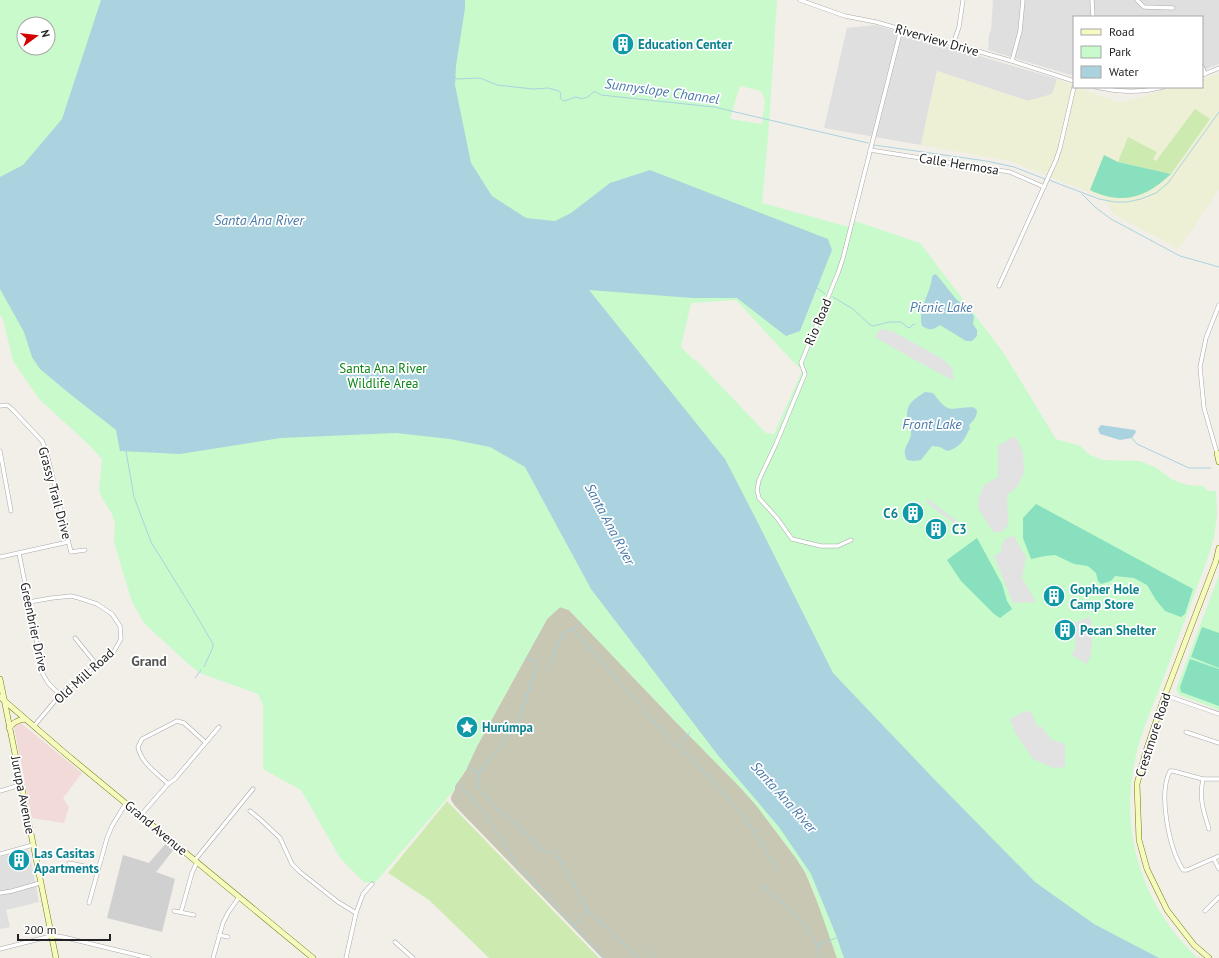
<svg xmlns="http://www.w3.org/2000/svg" width="1219" height="958" font-family="'PT Sans',sans-serif">
<rect width="100%" height="100%" fill="#f2efe9"/>
<g fill="#e0dfdf">
<polygon points="993,0 1219,0 1219,64 1202,71 1202,17 1074,17 1074,76 988,50 989,34 991,31"/>
<polygon points="875,25 1057,79 1053,94 1028,101 937,71 921,145 824,128 847,28"/>
<polygon points="26,850 29,850 39,902 6,910 10,927 0,929 0,857"/>
</g>
<polygon fill="#f2dad9" points="19,722 22,724 82,773 63,798 69,807 64,823 32,818 14,727 15,724"/>
<polygon fill="#d0d0d0" points="168,841 175,848 156,872 175,879 162,932 107,918 123,855 149,863"/>
<polygon fill="#c7c7b4" points="560,607 569,610 674,720 739,786 756,805 796,858 805,872 822,913 837,958 602,958 455,806 451,800 451,797 455,789 455,786 466,770 477,746 547,619"/>
<polygon fill="#eef0d5" points="937,71 1028,101 1052,94 1057,79 1074,85 1074,87 1078,87 1120,103 1174,87 1202,87 1202,79 1219,74 1219,190 1179,249 1113,214 1103,198 1010,161 921,145"/>
<g fill="#cdebb0">
<polygon points="1195,109 1210,119 1171,174 1118,162 1128,137 1157,152 1153,159 1156,161"/>
<polygon points="447,801 599,958 489,958 429,900 388,873"/>
</g>
<g fill="#c8facc" fill-rule="evenodd">
<path d="M0,0H777L769,125L762,203L853,228L855,221L920,243L1003,352L1056,439L1080,446L1090,455L1103,460L1140,461L1157,468L1171,479L1187,485L1203,486L1208,491H1216L1217,514L1214,538L1207,560C1193,599 1178,638 1164,677C1154,704 1141,731 1135,760C1119,834 1143,907 1198,958H837L812,887L805,872L796,858L756,805L739,786L674,720L569,610L560,607L547,619L477,746L466,770L455,786V789L374,884L371,882L365,883L340,858L301,790L263,769V705L258,694L200,673L186,662L144,623L132,602L114,542L115,523L112,514L102,498L99,489L102,459L86,442L39,399L13,361L3,319L0,314ZM24,24H48V48H24ZM740,86L761,91L765,100L762,124L730,119ZM736,300L797,366L803,369L774,434L766,433L697,361L693,359L681,347L691,303Z"/>
<polygon points="1219,575 1219,710 1179,695 1176,689"/>
</g>
<g fill="#88e0be">
<path d="M1104,155L1118,162L1171,174C1147,197 1122,206 1090,190Z"/>
<polygon points="1036,504 1193,589 1185,614 1181,617 1165,611 1156,600 1147,585 1134,578 1115,576 1111,581 1101,584 1098,581 1096,573 1088,566 1074,564 1055,555 1045,556 1031,559 1023,538 1023,518"/>
<polygon points="977,538 1002,584 1007,601 1012,609 1000,618 994,614 961,581 947,560"/>
<polygon points="1202,627 1219,633 1219,668 1191,657"/>
<polygon points="1190,659 1219,669 1219,706 1181,692 1180,687"/>
</g>
<g fill="#e2e2e2">
<polygon points="880,329 892,331 943,359 952,368 954,381 913,359 875,337"/>
<polygon points="1013,437 1017,439 1023,452 1024,473 1017,487 1007,495 1008,525 1002,532 993,532 978,508 979,497 984,485 998,477 998,446"/>
<polygon points="928,499 962,525 960,528 926,502"/>
<polygon points="1014,536 1026,557 1022,579 1024,581 1036,602 1013,603 994,556 1001,552 1002,544 1006,538"/>
<polygon points="1090,617 1092,627 1092,645 1090,658 1086,664 1072,655 1076,645 1073,623"/>
<polygon points="1025,711 1031,712 1038,727 1041,726 1052,740 1063,743 1065,746 1065,767 1053,768 1033,759 1015,733 1010,719"/>
</g>
<g fill="#aad3df">
<polygon points="101,0 465,0 465,8 456,66 455,85 471,163 492,196 526,218 555,221 571,213 610,183 650,170 828,239 832,250 800,331 786,336 737,298 692,298 589,290 725,459 758,523 833,673 934,779 1035,882 1094,924 1159,958 844,958 836,935 811,874 779,827 717,754 591,589 525,467 490,447 450,439 396,433 281,438 180,454 120,451 116,430 70,394 40,369 32,357 24,332 0,289 0,177 23,165 62,119"/>
<path d="M936,274L956,299L966,307L974,316L973,324L977,330V336L972,341H966L940,325C933,330 930,331 922,326C918,312 926,300 930,287C932,282 931,278 933,275Z"/>
<path d="M925,392L933,393C950,415 948,408 973,407L977,410C977,417 974,420 969,425L970,428C964,440 960,448 947,451L940,447L932,446L921,460L914,461L907,460C901,447 909,446 911,434C911,429 909,426 908,422C904,405 913,400 925,392Z"/>
<polygon points="1101,425 1135,430 1136,432 1132,438 1120,440 1100,434 1098,429"/>
</g>
<g fill="none" stroke-linecap="round" stroke-linejoin="round">
<g stroke="#aad3df" stroke-width="1">
<path d="M455,77L456,79L480,78L497,85L533,89L548,88L559,91L561,94L560,98L564,101L576,97C583,100 588,98 593,92H596L601,95L714,107L868,143"/>
<polyline points="874,145 986,161 1014,167 1045,179"/>
<polyline points="1049,180 1099,199 1115,202 1127,202 1141,199 1156,193 1168,183 1219,112"/>
<polyline points="1082,194 1095,207 1111,219 1180,256 1219,267"/>
<polyline points="817,288 825,294"/>
<polyline points="833,297 853,309 869,324 873,326 889,322 901,322 907,327 910,328 912,325 915,324"/>
<polyline points="1132,438 1137,444 1189,468 1211,468"/>
<polyline points="126,451 134,497 151,542 192,608 213,644 213,647 204,667"/>
<polyline points="581,622 573,629 676,747"/>
<polyline points="546,671 563,633 572,629"/>
<polyline points="195,678 201,670"/>
<polyline points="518,723 537,664 536,662 527,657"/>
<polyline points="690,732 679,745 736,807 760,840 777,871"/>
<polyline points="468,767 480,773 477,785 479,789 499,810 548,854"/>
<polyline points="480,772 518,724"/>
<polyline points="457,784 467,793 488,818 516,863 604,958"/>
<polyline points="554,849 588,911"/>
<polyline points="761,884 797,916 818,945 836,938"/>
<polyline points="574,925 588,911 639,958"/>
<polyline points="818,945 820,958"/>
<polyline points="650,950 654,958"/>
</g>
<g stroke="#a9a9a9" stroke-width="4.5">
<g id="street">
<polyline points="800,0 845,16 876,22 1012,61 1074,81"/>
<polyline points="1092,0 1093,17"/>
<polyline points="1137,0 1144,7 1173,8"/>
<polyline points="953,44 959,27 963,0"/>
<polyline points="1012,61 1020,31 1023,0"/>
<polyline points="1202,66 1205,74"/>
<polyline points="1202,75 1219,68"/>
<path d="M1096,87C1118,92 1141,93 1163,87"/>
<polyline points="870,150 1010,172 1044,187"/>
<polyline points="999,286 1056,160 1060,148 1074,87"/>
<polyline points="0,406 7,405 12,409 42,441 46,450 71,552 85,550"/>
<polyline points="0,451 11,511"/>
<polyline points="1217,453 1204,408 1200,367 1206,338 1219,305"/>
<polyline points="851,540 838,546 821,546 792,539 777,518 759,498 757,490 759,480 776,444 805,374 801,363 838,273 843,258 901,29"/>
<polyline points="19,553 43,674 48,683 60,695"/>
<polyline points="0,557 68,542"/>
<polyline points="29,602 52,598 71,596 79,598 97,604 112,614 120,626 121,639 113,653 97,665 60,695 34,726"/>
<polyline points="75,638 97,665"/>
<polyline points="1165,695 1219,714"/>
<polyline points="1186,732 1219,743"/>
<path d="M1203,779C1199,798 1203,810 1209,829"/>
<path d="M1219,779H1203L1173,771H1170C1158,794 1169,848 1183,870H1187L1219,856"/>
<path d="M168,784C157,773 141,763 138,747L142,739L177,721L184,723L205,742"/>
<polyline points="0,791 20,785"/>
<polyline points="250,811 261,820 280,838 292,864 300,872 338,902 356,913"/>
<polyline points="141,815 168,784 175,779 219,727"/>
<polyline points="0,854 33,845"/>
<polyline points="1214,859 1219,869"/>
<polyline points="195,860 253,789"/>
<polyline points="69,863 98,869"/>
<polyline points="0,893 12,891 40,883"/>
<polyline points="89,903 107,838 112,826 126,803"/>
<polyline points="174,911 194,915"/>
<polyline points="1205,911 1219,897"/>
<polyline points="181,912 192,873 197,862"/>
<polyline points="219,935 228,937"/>
<polyline points="395,942 413,958"/>
<polyline points="0,949 51,936 63,937 149,958"/>
<polyline points="213,958 223,923 228,913 239,897"/>
<polyline points="346,958 356,913 363,894 372,884"/>
</g>
</g>
<g stroke="#707d05" stroke-width="6">
<g id="secondary">
<polyline points="1217,453 1219,462"/>
<polyline points="0,679 56,958"/>
<polyline points="0,697 66,754 313,958"/>
<path d="M9,728C13,722 18,720 25,719"/>
<polyline points="1209,958 1194,945 1167,910 1147,869 1139,840 1137,784 1146,751 1165,695 1216,561 1219,548"/>
</g>
</g>
<use href="#street" stroke="#fff" stroke-width="3.5"/>
<use href="#secondary" stroke="#f7fabf" stroke-width="5"/>
</g>
<defs>
<g id="building-disc" transform="scale(1.15)"><circle r="9.5" fill="#0f9aa8" stroke="#fff"/><path d="M-4-6H4V6H1V3H-1V6H-4ZM-2.5-4.3h1.7v1.8h-1.7ZM.8-4.3h1.7v1.8H.8ZM-2.5-1h1.7V.8h-1.7ZM.8-1h1.7V.8H.8Z" fill="#fff"/></g>
<g id="sight-disc" transform="scale(1.15)"><circle r="9.5" fill="#0f9aa8" stroke="#fff"/><path d="M0-6L1.8-2.2L6-1.7L2.9 1.2L3.7 5.4L0 3.3L-3.7 5.4L-2.9 1.2L-6-1.7L-1.8-2.2Z" fill="#fff"/></g>
</defs>
<g fill-rule="evenodd">
<use href="#building-disc" x="623" y="44"/>
<use href="#building-disc" x="913" y="513"/>
<use href="#building-disc" x="936" y="529"/>
<use href="#building-disc" x="1054" y="596"/>
<use href="#building-disc" x="1065" y="630"/>
<use href="#sight-disc" x="467" y="727"/>
<use href="#building-disc" x="19" y="860"/>
</g>
<g text-anchor="middle" dominant-baseline="central" stroke-width="3.5" stroke-linejoin="round" paint-order="stroke">
<g font-size="13" fill="#222" stroke="#fff">
<text transform="translate(937 40) rotate(16)">Riverview Drive</text>
<text transform="translate(959 164) rotate(9)">Calle Hermosa</text>
<text transform="translate(818 322) rotate(-67)">Rio Road</text>
<text transform="translate(55 493) rotate(75)">Grassy Trail Drive</text>
<text transform="translate(34 627) rotate(78)">Greenbrier Drive</text>
<text transform="translate(84 676) rotate(-42)">Old Mill Road</text>
<text transform="translate(1153 735) rotate(-72)">Crestmore Road</text>
<text transform="translate(23 795) rotate(79)">Jurupa Avenue</text>
<text transform="translate(156 828) rotate(40)">Grand Avenue</text>
</g>
<g font-size="13" font-weight="bold" fill="#0d838f" stroke="#fff" text-anchor="start">
<text x="638" y="44">Education Center</text>
<text x="898" y="513" text-anchor="end">C6</text>
<text x="952" y="529">C3</text>
<text x="1070" y="589">Gopher Hole<tspan x="1070" dy="15">Camp Store</tspan></text>
<text x="1080" y="630">Pecan Shelter</text>
<text x="482" y="727">Hurúmpa</text>
<text x="34" y="853">Las Casitas<tspan x="34" dy="15">Apartments</tspan></text>
</g>
<g font-size="13" fill="#0c8416" stroke="#fff">
<text x="383" y="368">Santa Ana River<tspan x="383" dy="15">Wildlife Area</tspan></text>
</g>
<g font-size="14" font-style="italic" fill="#4a7aab" stroke="#fff">
<text transform="translate(662 91) rotate(8)">Sunnyslope Channel</text>
<text x="259" y="220">Santa Ana River</text>
<text x="941" y="307">Picnic Lake</text>
<text x="932" y="424">Front Lake</text>
<text transform="translate(610 524) rotate(62)">Santa Ana River</text>
<text transform="translate(784 797) rotate(48)">Santa Ana River</text>
</g>
<g font-size="14" font-weight="bold" fill="#555" stroke="#fff">
<text x="149" y="661">Grand</text>
</g>
</g>
<rect x="1073" y="16" width="130" height="72" fill="#ffffff" stroke="#a7a7a7"/>
<rect x="1081" y="29" width="20" height="6" fill="#f7fabf" stroke="#a7a7a7"/>
<text x="1109" y="36" font-size="12" fill="#222222">Road</text>
<rect x="1081" y="46" width="20" height="12" fill="#c8facc" stroke="#a7a7a7"/>
<text x="1109" y="56" font-size="12" fill="#222222">Park</text>
<rect x="1081" y="66" width="20" height="12" fill="#aad3df" stroke="#a7a7a7"/>
<text x="1109" y="76" font-size="12" fill="#222222">Water</text>
<g transform="translate(36 36) rotate(75)"><circle r="19" fill="#ffffff" stroke="#a7a7a7"/>
<path d="M0-3L7 15L0 10L-7 15Z" fill="#d40000"/>
<text y="-6" font-size="11" font-weight="bold" text-anchor="middle" fill="#222222">N</text>
</g>
<path d="M18 934v6h92v-6" fill="none" stroke="#222222" stroke-width="2"/>
<text x="24" y="934" font-size="12" fill="#222222" stroke="#ffffff" stroke-width="3" paint-order="stroke">200 m</text>
</svg>
